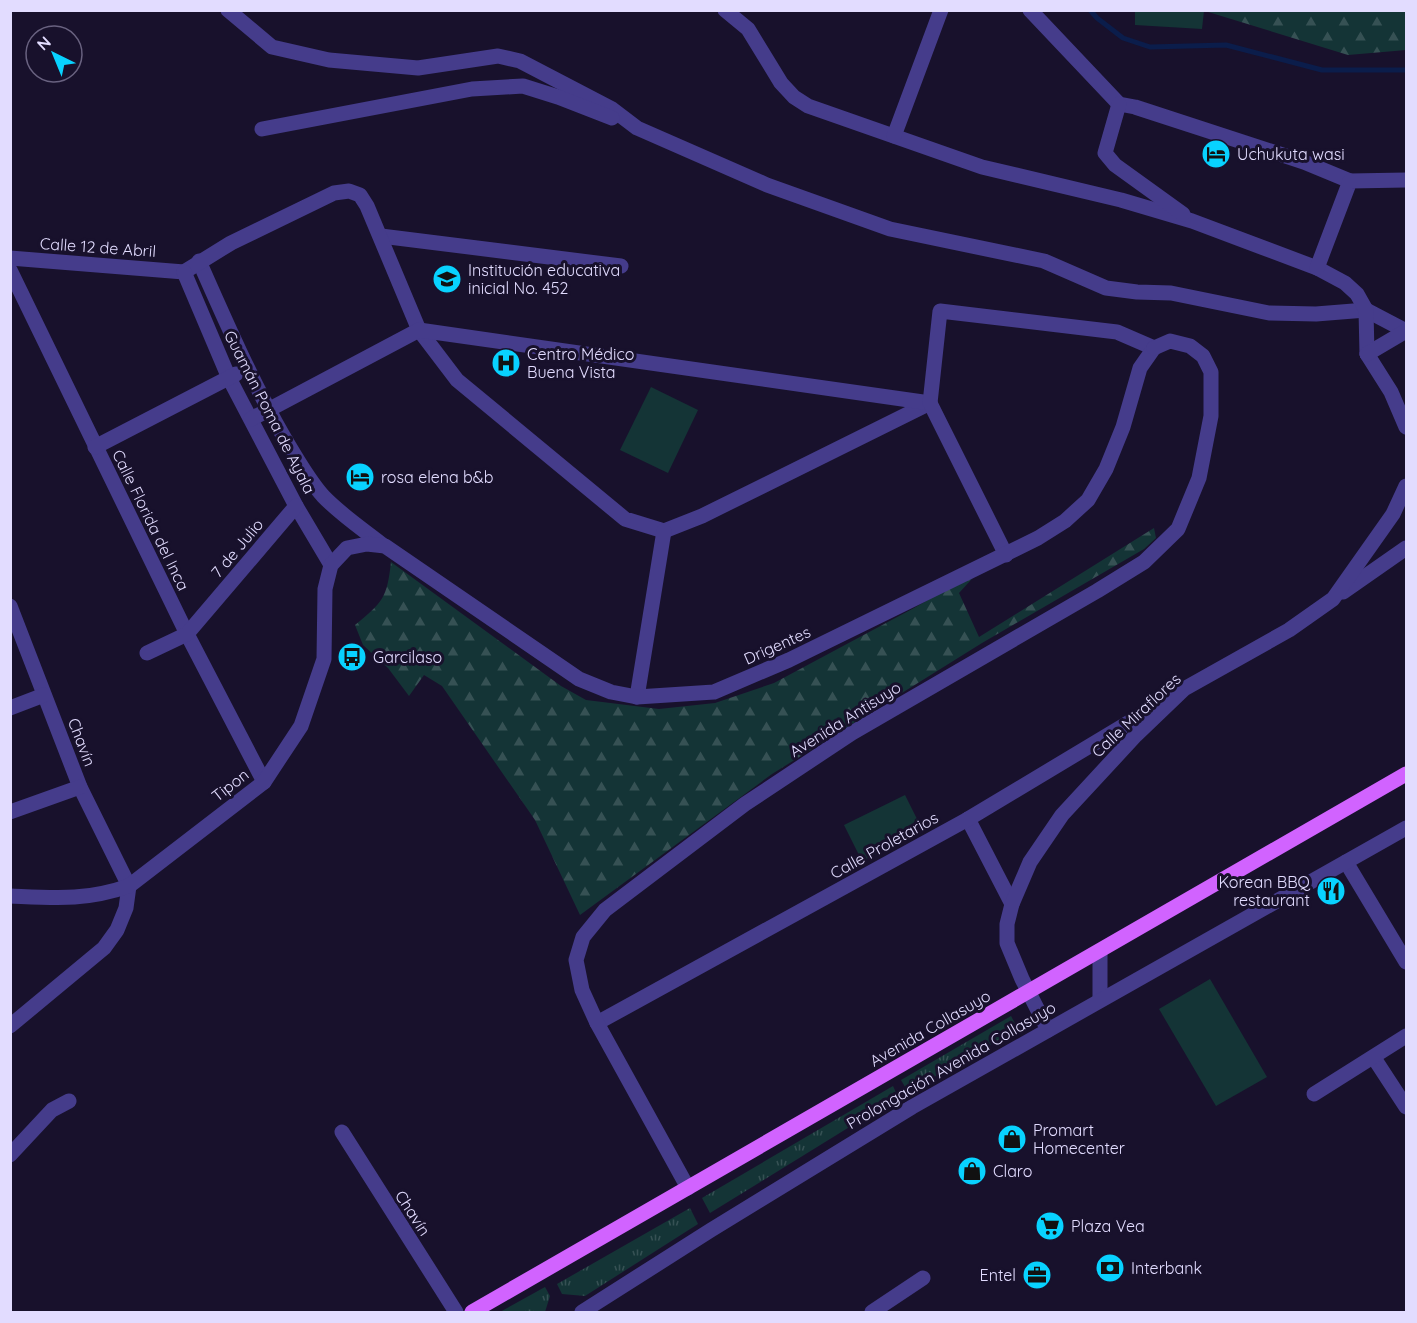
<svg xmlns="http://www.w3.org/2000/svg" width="1417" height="1323" font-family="Quicksand,sans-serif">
<defs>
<pattern id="grass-tufts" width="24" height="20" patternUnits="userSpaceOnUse" patternTransform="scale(1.5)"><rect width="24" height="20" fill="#143436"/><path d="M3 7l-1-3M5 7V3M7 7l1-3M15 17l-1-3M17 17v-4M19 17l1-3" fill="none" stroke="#365154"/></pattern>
<pattern id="forest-firs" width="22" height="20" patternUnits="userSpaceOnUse" patternTransform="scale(1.5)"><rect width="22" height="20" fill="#143436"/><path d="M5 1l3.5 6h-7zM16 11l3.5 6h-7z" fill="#365154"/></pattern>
</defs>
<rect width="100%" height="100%" fill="#18112c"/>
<g fill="url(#grass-tufts)">
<polygon points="1011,1016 1018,1029 908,1092 901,1080"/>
<polygon points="893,1086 898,1097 710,1213 702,1198"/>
<polygon points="690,1208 698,1224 585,1296 562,1294 557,1284"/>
<polygon points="545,1287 550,1296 545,1312 500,1312"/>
</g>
<g fill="url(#forest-firs)">
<polygon points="1205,11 1406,11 1406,50 1348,55"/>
<path d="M1154,528L1156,538L1144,549L982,643L772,774L580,915L535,820L442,686L424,675L409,696L388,668L363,645L355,625C383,602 387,598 391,562L561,686L586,700L659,709L715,703L774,683L914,608L980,570L959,593L979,637Z"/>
</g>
<g fill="#143436">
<polygon points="1135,11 1204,11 1202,29 1135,25"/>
<polygon points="651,387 698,410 668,473 620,450"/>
<polygon points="905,795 923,831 862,861 844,825"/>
<polygon points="1210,979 1267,1077 1216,1106 1159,1009"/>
</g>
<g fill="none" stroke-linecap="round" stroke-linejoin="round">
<polyline stroke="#0b1d4b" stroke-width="5" points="1090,10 1097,18 1123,38 1150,47 1226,45 1322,70 1406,70"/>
<g stroke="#453c8b" stroke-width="15">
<polyline points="228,10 272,47 329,60 418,68 498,56 520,61 612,109 637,128 767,185 890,229 1044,261 1106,288 1137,292 1171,293 1269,313 1316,314 1366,310 1406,331"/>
<polyline points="725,10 748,29 781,83 794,97 808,106 982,167 1121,200 1192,221 1317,268 1345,283 1357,294 1366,310 1367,354"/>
<polyline points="1030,10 1119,104 1135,107 1304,162 1350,181"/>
<polyline points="1119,104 1105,153 1115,165 1183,214"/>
<polyline points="262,129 472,89 523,86 558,97 612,118"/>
<polyline points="894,136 941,10"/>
<polyline points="381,236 621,266"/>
<polyline points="10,258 184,272"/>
<path d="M199,261C226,322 252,382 285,439C297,459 308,479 323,496C341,515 364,530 384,546"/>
<polyline points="1317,268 1350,181 1406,180"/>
<polyline points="10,270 187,634 264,782"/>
<polyline points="184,272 231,243 334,193 349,191 360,195 367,206 419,330 457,380 625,519 664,531 702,516 930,403"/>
<polyline points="184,272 229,378 296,506 331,565"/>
<polyline points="1367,354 1391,392 1406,427"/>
<polyline points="1367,354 1406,331"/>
<polyline points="251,419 419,330 930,403"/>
<polyline points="95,447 236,374"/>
<polyline points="1006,555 930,403 940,311 1117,332 1154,348"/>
<polyline points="1343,592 1406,548"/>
<polyline points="10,606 80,787 129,886 126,908 117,930 104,948 10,1026"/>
<polyline points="147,653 187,634 296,506"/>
<polyline points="637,697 664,531"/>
<polyline points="10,708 44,695"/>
<polyline points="10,812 80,787"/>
<polyline points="968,819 1012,904"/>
<polyline points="1346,862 1406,962"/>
<path d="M10,896C55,898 85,901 129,886L264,782L301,726L324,659L325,589L331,565L347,548L367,544L385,546L579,679L611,692L637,697L714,692L789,660L1038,538L1065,521L1088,500L1106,469L1123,427L1140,368L1154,348"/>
<polyline points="1100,951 1100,1000"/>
<polyline points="597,1023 968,819 1158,705"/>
<polyline points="1048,1030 1022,979 1007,943 1007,924 1012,904 1030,862 1062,815 1136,735 1184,689 1289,630 1333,599 1393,514 1406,486"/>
<polyline points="1374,1058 1406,1107"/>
<polyline points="1314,1094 1406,1036"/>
<polyline points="342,1132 456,1312"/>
<polyline points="10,1155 52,1110 69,1101"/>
<polyline points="688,1188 597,1023 582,990 576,960 583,937 605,910 745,804 852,733 1097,591 1144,562 1178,529 1199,478 1211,416 1211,372 1203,356 1190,346 1170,341 1154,348"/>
<polyline points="582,1312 711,1230 912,1107 1406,828"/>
<polyline points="872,1312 923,1278"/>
</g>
<polyline stroke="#d163ff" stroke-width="15" points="472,1312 1406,774"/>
</g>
<defs>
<g id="hotel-disc" transform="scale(1.5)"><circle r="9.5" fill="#08d2ff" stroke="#18112c"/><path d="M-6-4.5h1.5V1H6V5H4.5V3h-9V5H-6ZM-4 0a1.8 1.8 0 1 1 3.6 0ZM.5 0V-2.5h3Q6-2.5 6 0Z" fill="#111"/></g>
<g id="school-disc" transform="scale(1.5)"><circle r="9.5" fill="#08d2ff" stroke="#18112c"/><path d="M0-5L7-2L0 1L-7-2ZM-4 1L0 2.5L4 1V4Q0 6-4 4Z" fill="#111"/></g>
<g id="hospital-disc" transform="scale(1.5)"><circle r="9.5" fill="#08d2ff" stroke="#18112c"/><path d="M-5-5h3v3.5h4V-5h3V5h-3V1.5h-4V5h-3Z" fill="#111"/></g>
<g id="bus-disc" transform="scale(1.5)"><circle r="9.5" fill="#08d2ff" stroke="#18112c"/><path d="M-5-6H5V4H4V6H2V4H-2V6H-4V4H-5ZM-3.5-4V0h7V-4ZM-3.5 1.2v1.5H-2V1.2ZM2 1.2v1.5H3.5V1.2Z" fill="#111"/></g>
<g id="restaurant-disc" transform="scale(1.5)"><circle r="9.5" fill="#08d2ff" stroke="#18112c"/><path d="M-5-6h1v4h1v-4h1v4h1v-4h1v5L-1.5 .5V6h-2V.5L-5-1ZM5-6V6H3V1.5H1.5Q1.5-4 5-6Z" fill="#111"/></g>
<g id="shop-disc" transform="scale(1.5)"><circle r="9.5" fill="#08d2ff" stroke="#18112c"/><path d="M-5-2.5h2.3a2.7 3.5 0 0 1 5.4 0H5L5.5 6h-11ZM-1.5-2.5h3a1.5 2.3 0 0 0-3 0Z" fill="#111"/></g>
<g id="supermarket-disc" transform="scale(1.5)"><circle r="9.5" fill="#08d2ff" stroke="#18112c"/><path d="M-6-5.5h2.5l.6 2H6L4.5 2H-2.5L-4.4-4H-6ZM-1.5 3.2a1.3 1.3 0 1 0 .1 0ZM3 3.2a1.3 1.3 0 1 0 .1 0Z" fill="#111"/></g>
<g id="bank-disc" transform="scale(1.5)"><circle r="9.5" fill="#08d2ff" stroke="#18112c"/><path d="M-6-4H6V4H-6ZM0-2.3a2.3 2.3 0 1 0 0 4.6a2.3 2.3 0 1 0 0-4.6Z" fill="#111"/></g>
<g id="office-disc" transform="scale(1.5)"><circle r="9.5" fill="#08d2ff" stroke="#18112c"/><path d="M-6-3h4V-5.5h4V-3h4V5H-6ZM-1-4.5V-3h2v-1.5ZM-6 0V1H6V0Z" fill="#111"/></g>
</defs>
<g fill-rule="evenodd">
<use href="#hotel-disc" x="1216" y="154"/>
<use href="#school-disc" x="447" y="279"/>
<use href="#hospital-disc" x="506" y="363"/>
<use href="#hotel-disc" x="360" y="477"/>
<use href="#bus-disc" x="352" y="657"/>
<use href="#restaurant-disc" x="1331" y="891"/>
<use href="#shop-disc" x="1012" y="1139"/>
<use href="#shop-disc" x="972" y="1171"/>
<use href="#supermarket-disc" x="1050" y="1226"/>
<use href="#bank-disc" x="1110" y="1268"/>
<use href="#office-disc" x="1037" y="1275"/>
</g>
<g text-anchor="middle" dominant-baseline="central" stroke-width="6" stroke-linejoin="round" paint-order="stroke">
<g font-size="16" fill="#e2dcff" stroke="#18112c" text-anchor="start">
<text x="1237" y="154">Uchukuta wasi</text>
<text x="468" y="270">Institución educativa<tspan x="468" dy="18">inicial No. 452</tspan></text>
<text x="527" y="354">Centro Médico<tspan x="527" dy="18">Buena Vista</tspan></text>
<text x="381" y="477">rosa elena b&amp;b</text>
<text x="373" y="657">Garcilaso</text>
<text x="1310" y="882" text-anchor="end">Korean BBQ<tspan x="1310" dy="18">restaurant</tspan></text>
<text x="1033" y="1130">Promart<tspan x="1033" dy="18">Homecenter</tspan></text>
<text x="993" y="1171">Claro</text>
<text x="1071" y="1226">Plaza Vea</text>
<text x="1131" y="1268">Interbank</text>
<text x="1016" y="1275" text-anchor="end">Entel</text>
</g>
<g font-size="16" fill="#e2dcff" stroke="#18112c">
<text transform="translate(98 247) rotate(4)">Calle 12 de Abril</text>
<text transform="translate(270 412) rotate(63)">Guamán Poma de Ayala</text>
<text transform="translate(151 520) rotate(64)">Calle Florida del Inca</text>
<text transform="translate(237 548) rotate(-50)">7 de Julio</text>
<text transform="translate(777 645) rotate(-24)">Drigentes</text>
<text transform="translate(1136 715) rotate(-43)">Calle Miraflores</text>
<text transform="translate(845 719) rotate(-32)">Avenida Antisuyo</text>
<text transform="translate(82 742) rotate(69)">Chavín</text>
<text transform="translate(230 785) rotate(-38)">Tipon</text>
<text transform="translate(884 845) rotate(-29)">Calle Proletarios</text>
<text transform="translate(930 1028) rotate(-30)">Avenida Collasuyo</text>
<text transform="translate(951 1065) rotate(-30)">Prolongación Avenida Collasuyo</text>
<text transform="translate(413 1213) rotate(57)">Chavín</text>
</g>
</g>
<rect width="1417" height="1323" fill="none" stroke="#e2dcff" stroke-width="24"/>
<g transform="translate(54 54) rotate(317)"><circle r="28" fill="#18112c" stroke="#696280" stroke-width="1.5"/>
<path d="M0-4.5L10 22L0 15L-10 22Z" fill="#08d2ff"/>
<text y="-9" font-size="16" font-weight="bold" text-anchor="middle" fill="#e2dcff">N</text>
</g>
</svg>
